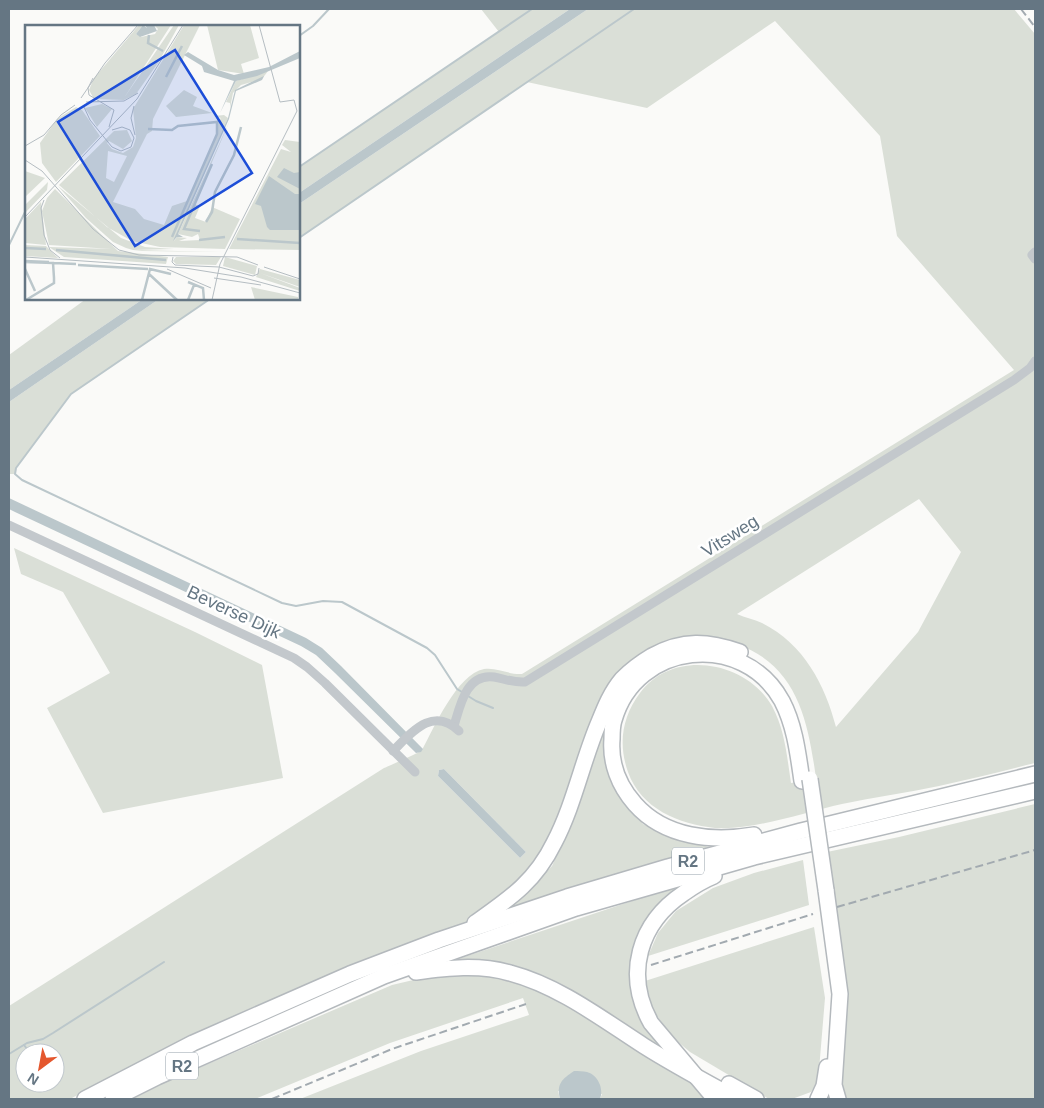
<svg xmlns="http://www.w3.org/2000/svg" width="1044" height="1108" font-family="Helvetica,sans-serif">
<rect width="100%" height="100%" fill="#fafaf8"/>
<g fill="#dadfd7" fill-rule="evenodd">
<polygon points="481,9 570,9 299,193 299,167 499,32"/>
<path d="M588,9H1014L1035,34V763C1003,771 971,779 939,786C907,793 874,797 842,804C805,812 752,831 715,828C679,824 641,809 628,772C618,744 622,717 640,693C673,648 746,661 772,706C785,730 787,757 791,783L819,779L816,778C808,722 798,665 736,644C725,640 714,637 702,637L638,659L560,820L526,878L470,920L437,936L190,1037L70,1099H9V1006L384,768C389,766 421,752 422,750C434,728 457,674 484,669C497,667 509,675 522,674L1014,370L897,236L880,136L775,21L647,108L527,82L299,238V204ZM919,499L961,552L918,632L836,727C825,685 804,644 762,623C754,619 745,618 737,614ZM444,769L526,852L520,858L438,776L439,770ZM25,1053H55V1083H25Z"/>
<polygon points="86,299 143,299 9,390 9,355"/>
<polygon points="159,299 210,299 71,394 16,468 15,474 9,474 9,402"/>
<polygon points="14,548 195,632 262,665 283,778 103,813 47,708 110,673 63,592 21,574"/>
<polygon points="604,721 604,750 615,788 643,824 673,838 709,847 511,907 552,866 572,824"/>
<polygon points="1035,804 1035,1099 843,1099 840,1092 827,852 899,837"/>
<polygon points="803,860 809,905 648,956 658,933 676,911 713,888 754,873"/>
<polygon points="683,884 649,917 639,1011 663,1050 547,981 452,961"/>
<polygon points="814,927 825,998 818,1082 811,1092 792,1099 769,1099 690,1052 671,1036 653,1010 645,981"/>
<polygon points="476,974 508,979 531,986 575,1010 691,1081 706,1099 600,1099 602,1094 558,1091 560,1099 300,1099 421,1051 529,1015 523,998 390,1043 255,1099 132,1099 161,1084 392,985 426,977"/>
</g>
<g fill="#bbc7cb">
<polygon points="570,9 588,9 299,204 299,193"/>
<polygon points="143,299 159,299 9,402 9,390"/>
<polygon points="9,498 306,638 322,648 341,666 423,749 421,752 416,753 335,673 316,655 301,646 15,512 9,509"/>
<polygon points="444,769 526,852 520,858 438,776 439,770"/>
<path d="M574,1071C578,1071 583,1071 587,1072C598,1075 604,1089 600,1099H560C556,1084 562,1079 574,1071Z"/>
</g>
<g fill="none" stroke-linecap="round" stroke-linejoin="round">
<g stroke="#bbc7cb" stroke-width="2">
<polyline points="299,36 313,26 329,9"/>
<polyline points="299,167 532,9"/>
<polyline points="299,238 634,9"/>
<polyline points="9,245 26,210"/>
<polyline points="210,299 71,394 16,468 15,474 22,480 282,603 296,606 323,601 342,602 427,648 435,655 457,689 462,692"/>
<polyline points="468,696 476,701 493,708"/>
<polyline points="24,1045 27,1049"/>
<polyline points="9,1054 27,1043 43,1039 53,1033 164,962"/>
</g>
<g stroke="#b4b9bd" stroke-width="18">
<g id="highway">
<path d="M754,835C713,842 665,838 635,804C619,786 610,763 612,739C612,733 612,726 614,720C636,642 743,630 782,701C795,726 798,754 802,781"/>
<path d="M714,876C704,880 694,886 684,893C639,923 624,974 651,1023L715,1099"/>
<polyline points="826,890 840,994 834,1085 838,1099"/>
<path d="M475,923C509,899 535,882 554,843C574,805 582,762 599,722C605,707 611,692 622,679C631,670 642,662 652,656C683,639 708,641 740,652"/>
<path d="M416,972C447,968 479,964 510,973C559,986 602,1019 644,1046C674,1065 706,1082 737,1099"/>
<polyline points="729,1084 756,1099"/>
<polyline points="85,1099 193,1043 350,974 439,940 567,897 668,867 801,831 1035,774"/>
<polyline points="113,1099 157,1077 384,976 576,908 754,857 1035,791"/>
<polyline points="818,1099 824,1086 827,1067"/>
</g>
</g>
<g stroke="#c3c8cc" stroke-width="9">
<polyline points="1035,252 1032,255 1035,259"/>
<polyline points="9,525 294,658 307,667 325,683 415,772"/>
<path d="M454,726C460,706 466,673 494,677C505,679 514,683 525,682L1014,380L1030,368L1035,361"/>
<path d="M393,751C412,732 433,706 459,731"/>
</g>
<use href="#highway" stroke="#fff" stroke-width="15"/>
<g stroke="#a2aab0" stroke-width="2" stroke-dasharray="8 4" stroke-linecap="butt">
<polyline points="1021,9 1035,27"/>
<polyline points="837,907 1035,850"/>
<polyline points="651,965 813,914"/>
<polyline points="272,1099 392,1049 526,1004"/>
</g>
<g stroke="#b4b9bd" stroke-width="18" stroke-linecap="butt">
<polyline id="highway-bridge" points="810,779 826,890"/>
</g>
<use href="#highway-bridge" stroke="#fff" stroke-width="15"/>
</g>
<g text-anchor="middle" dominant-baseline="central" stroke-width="5" stroke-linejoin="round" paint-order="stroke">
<g fill="#fff" stroke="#939fa8" stroke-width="1">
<rect x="672" y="847.5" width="32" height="27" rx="4"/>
<rect x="166" y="1052.5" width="32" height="27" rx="4"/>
</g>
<g font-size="16" font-weight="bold" fill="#657683">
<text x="688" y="861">R2</text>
<text x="182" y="1066">R2</text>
</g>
<g font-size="18" fill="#657683" stroke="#fff">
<text transform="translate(730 536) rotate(-32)">Vitsweg</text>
<text transform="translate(234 612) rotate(25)">Beverse Dijk</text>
</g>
</g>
<g transform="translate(25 25)">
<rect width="275" height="275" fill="#fafaf8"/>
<path d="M114,0H118L111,9L116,12L130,9L133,4L129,0H146L99,73L149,0H154L133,38L111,69L99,75L69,74L64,65L69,53ZM159,0H175L128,94L127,106L122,109L88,177L110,184L119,194L139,200L147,181L162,176L192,109V96L196,93L189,91L199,90L203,93L149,216L152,212L162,213L154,216L175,215L173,209L167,212L153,209L206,93L169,179L175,181L170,193L181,197L187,182L215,194L200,224L135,222L107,216L82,202L34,160L89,106L102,105L107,116L98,124L84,116L82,118L87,124L98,128L108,122L111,113L108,84ZM83,126L102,131L89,157L81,153ZM182,0H225L234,33L216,39L219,49L193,45ZM243,46L237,54L216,60L208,68L205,83V78L201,77L211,56ZM159,65L172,72L168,81L187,88L151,92L141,81ZM77,79L87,84L72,102L60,83ZM51,82L57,85L75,111L31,157L17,138L15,118L32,94ZM260,115L275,117V225L204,224L256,124L266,127L257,120ZM0,146L20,153L0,172ZM23,157L22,165L0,188V180ZM33,161L96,213L120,222L149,224L108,225L198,227L117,226L108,225L101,223L88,217L61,193ZM30,164L93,226L143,232L141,239L39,232L24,222L87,224L24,220L17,186L22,173ZM16,177L21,220L0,218V194ZM0,220L21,221L33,233L0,231ZM151,232H196L191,240L151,239L148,236ZM200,232L232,241L230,250L198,241ZM235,244L275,255V262L235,248L275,263V266L231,252ZM226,262L273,272V275H230Z" fill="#dadfd7" fill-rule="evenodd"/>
<path d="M118,0L122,3L120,0H129L132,6L115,12L111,9ZM275,26V33L232,51L211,56L195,88L209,56L179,47L177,41L159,30L163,27L193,45L209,50L244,42ZM239,51L237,55L211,66L204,94L153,209L158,212H152L148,216L203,93L210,65ZM259,143L269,148L275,147V164L252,152ZM244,151L270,169H275V205H245L242,202L236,181L230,179Z" fill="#bbc7cb"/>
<path fill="none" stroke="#bbc7cb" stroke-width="2.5" d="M124,10L123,18L138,26M141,52L157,21M123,104L147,105L153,101L192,97V109L147,212M181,197L187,187L190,167L209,130L216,102M175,206L159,204L187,139M212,214L275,218M174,215L200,212M0,223L21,224M31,225L141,235M0,236L24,237M0,237L28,238L29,253V258L1,275M29,238L51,239M53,240L123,244M0,244L10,266M124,249L152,275M163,257L178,263L179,275M117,275L125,244L146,249M163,275L169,260"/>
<path fill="none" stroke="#b5bdc2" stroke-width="1" d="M68,53L63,63L64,70L89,85L84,102M56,73L80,38L113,0M61,77L99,76L113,68M109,81L106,93L110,110M59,82L65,95L87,122L96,126L106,122L109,113L105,105L97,102L87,105M0,121L19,110L36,90L50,80M0,135L17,146L68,204L94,225L114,230L212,232L233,240M19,175L16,183L19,210L25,225L35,233M0,192L112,74L158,0M0,232L160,243L216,252L275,268M148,232L147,237L150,240L194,242L228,251L233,249L234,243M239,242L275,254M142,244L186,263M189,253L236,260M187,275L195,239L272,86L269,75L255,77L234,0"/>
<path fill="#1d4ed8" fill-opacity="0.15" stroke="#1d4ed8" stroke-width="2.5" d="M150,25L227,148L110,221L33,97Z"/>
<rect width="275" height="275" fill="none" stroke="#657683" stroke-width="2.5"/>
</g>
<rect width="1044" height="1108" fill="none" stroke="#657683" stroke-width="20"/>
<g transform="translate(40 1068) rotate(212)"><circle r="24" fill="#ffffff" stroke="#c1c8cd"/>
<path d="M0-4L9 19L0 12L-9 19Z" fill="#e4572e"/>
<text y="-8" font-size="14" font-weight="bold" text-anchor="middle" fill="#657683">N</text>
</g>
</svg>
